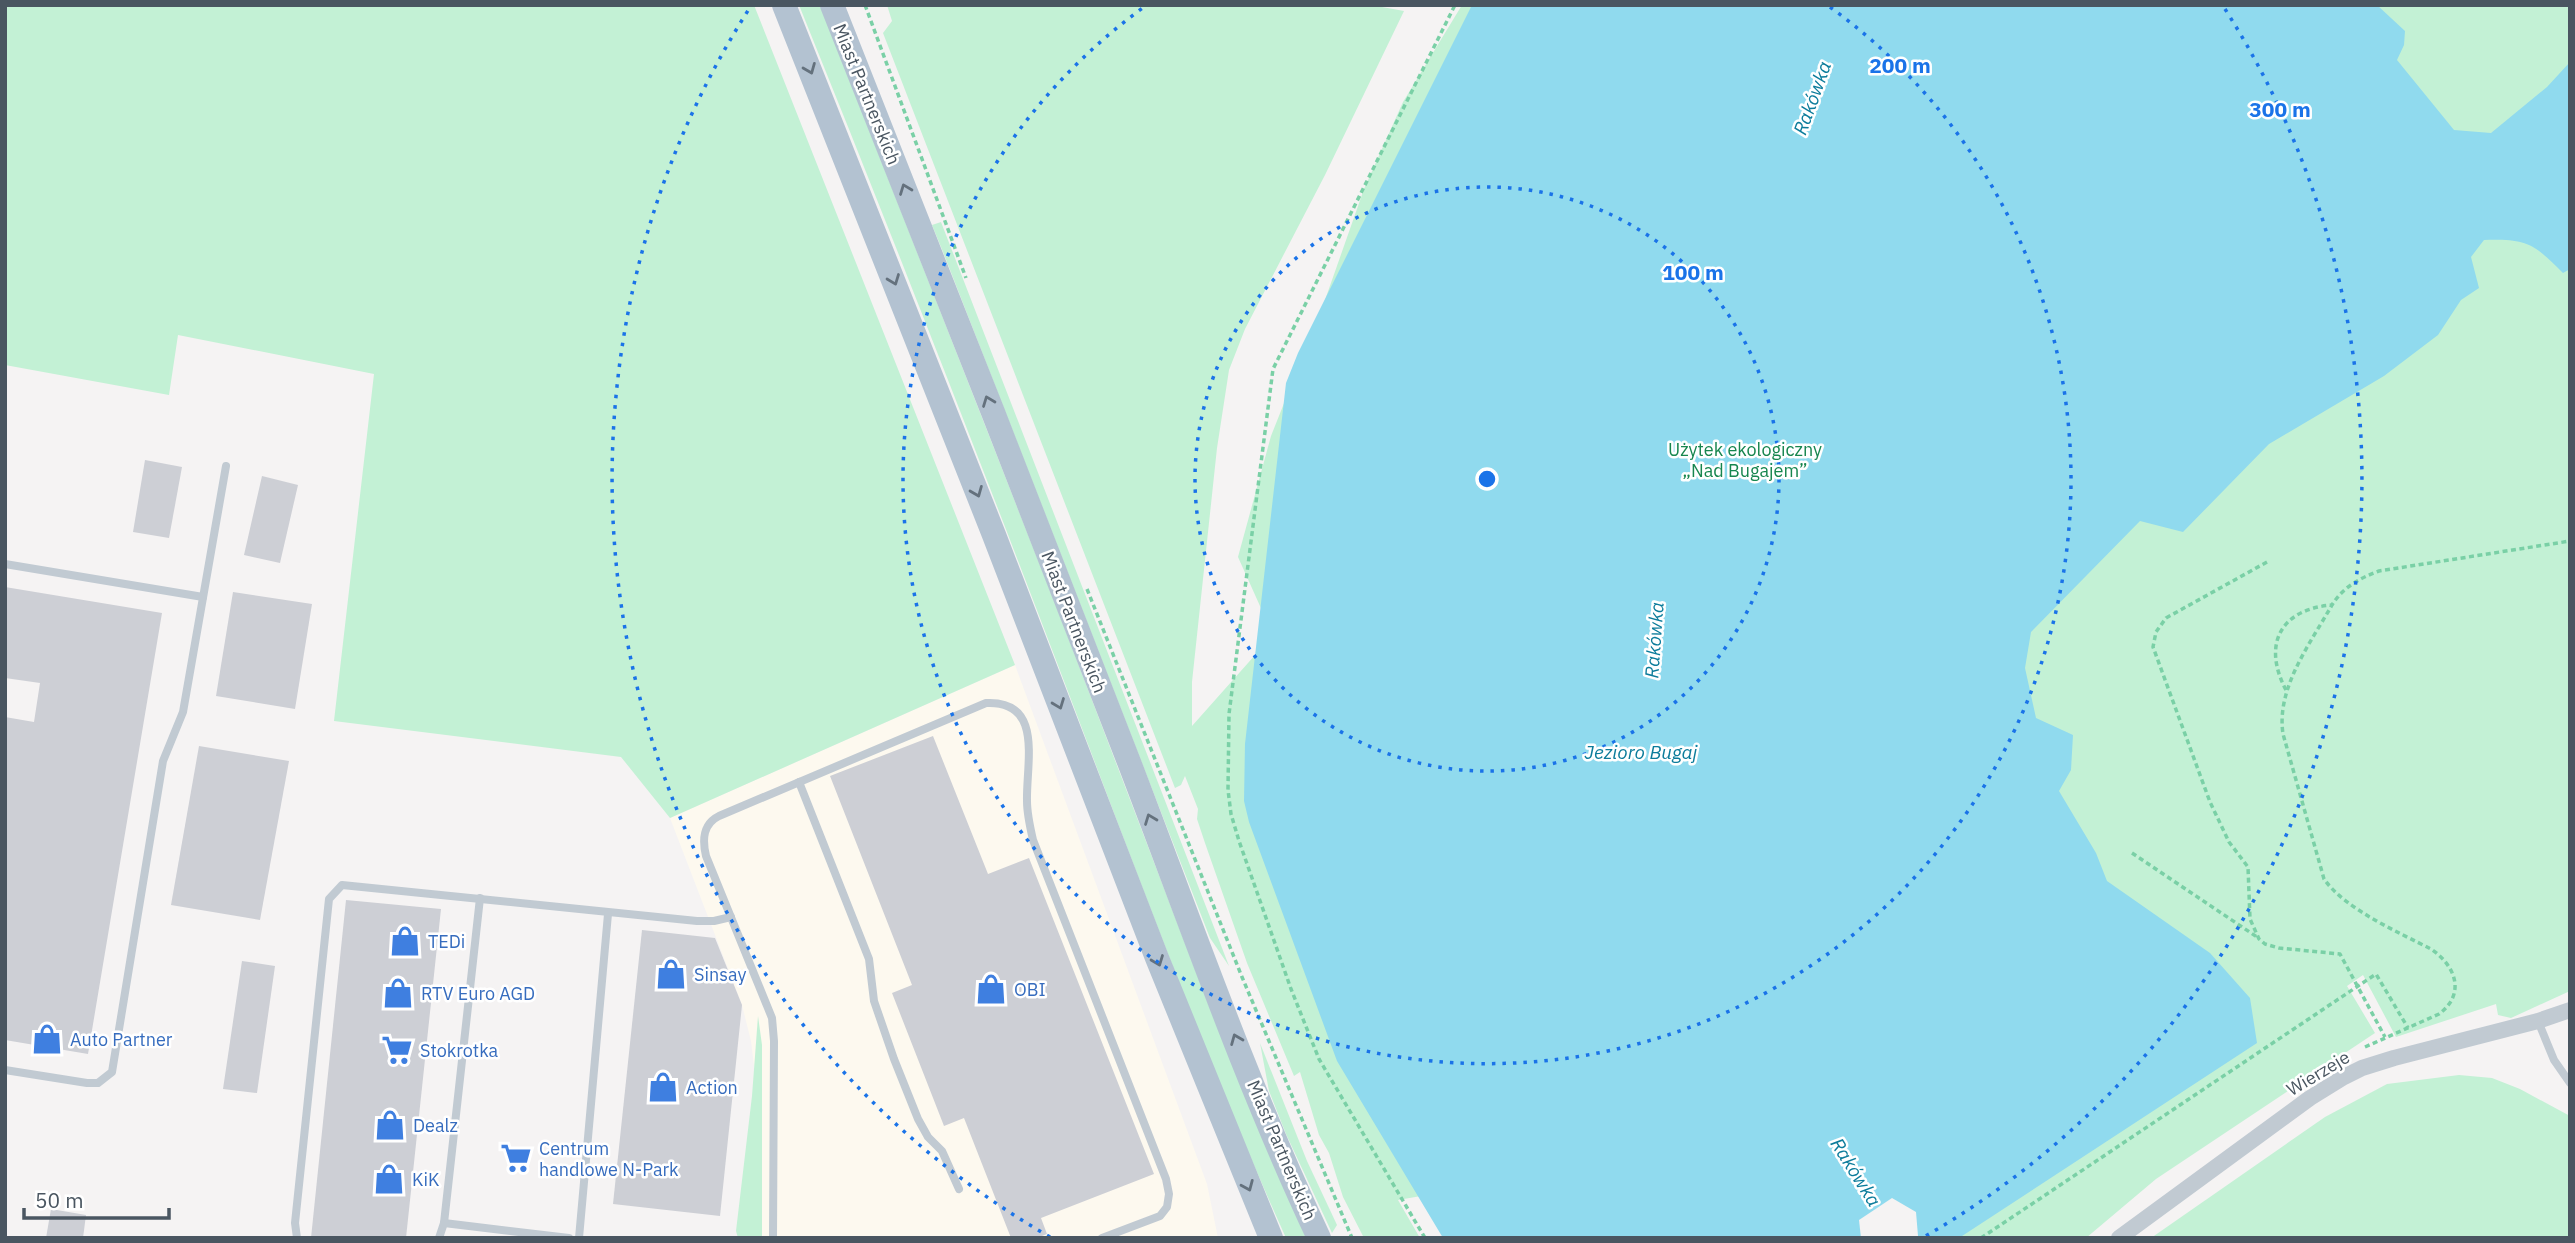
<svg xmlns="http://www.w3.org/2000/svg" width="2575" height="1243" font-family="'IBM Plex Sans',sans-serif">
<rect width="100%" height="100%" fill="#f5f3f3"/>
<polygon fill="#fdf9ef" points="1015,665 1207,1184 1218,1238 752,1238 754,1066 751,1041 742,1005 670,818"/>
<g fill="#c3f1d5">
<polygon points="5,5 754,5 1015,665 670,818 621,757 334,721 374,374 178,335 169,395 5,365"/>
<path d="M799,5H820L1056,606L1209,1006L1306,1238H1286C1202,1052 1132,859 1059,668C975,447 888,225 799,5Z"/>
<polygon points="887,5 1371,5 1404,11 1325,175 1245,329 1229,370 1217,448 1192,682 1192,726 1273,635 1238,557 1271,436 1325,300 1364,189 1403,102 1462,5 2570,5 2570,991 2511,1018 2498,1015 2496,1004 2396,1037 2363,975 2347,986 2375,1033 2156,1179 2086,1238 1511,1238 1479,1186 1398,1200 1420,1238 1364,1238 1343,1197 1329,1153 1319,1135 1300,1072 1294,1076 1247,963 1205,843 1197,819 1198,809 1185,776 1181,785 1175,788 883,33 892,21"/>
<polygon points="941,222 1229,966 1210,938 945,257 932,225"/>
<polygon points="758,1016 762,1045 762,1236 738,1238 736,1231 752,1096"/>
<polygon points="1260,1043 1307,1161 1337,1225 1332,1233 1286,1134 1269,1091"/>
<polygon points="2459,1075 2492,1078 2520,1089 2570,1116 2570,1238 2151,1238 2325,1117 2387,1084"/>
</g>
<path fill="#90daee" d="M1472,5H2377L2405,31L2404,45L2397,60L2454,130L2491,133L2547,87L2570,62V269L2563,273C2533,243 2527,239 2484,240L2471,257L2479,288L2461,300L2438,335L2384,376L2269,444L2183,532L2140,521L2031,632L2025,668L2036,718L2073,735L2071,770L2059,791L2096,853L2107,881L2210,953L2250,998L2257,1043L1959,1238H1443L1337,1061L1249,822L1244,801L1245,744L1286,383L1298,353Z"/>
<polygon fill="#f5f3f3" points="1892,1198 1916,1212 1918,1236 1915,1238 1861,1238 1859,1220"/>
<g fill="#cdcfd5">
<polygon points="145,460 182,467 169,538 133,532"/>
<polygon points="262,476 298,485 280,563 244,555"/>
<polygon points="5,587 162,613 88,1054 5,1040 5,717 34,722 40,683 5,678"/>
<polygon points="233,592 312,604 295,709 216,696"/>
<polygon points="933,736 988,874 1029,858 1154,1174 1041,1218 1047,1234 1037,1238 1011,1238 964,1118 944,1126 892,993 912,985 830,776"/>
<polygon points="199,746 289,761 260,920 171,905"/>
<polygon points="346,900 441,909 406,1238 311,1238"/>
<polygon points="642,930 715,938 742,1005 720,1216 613,1204"/>
<polygon points="242,961 275,966 257,1093 223,1089"/>
<polygon points="51,1209 86,1215 83,1238 46,1238"/>
</g>
<g fill="none" stroke-linecap="round" stroke-linejoin="round">
<g stroke="#7ad0a6" stroke-width="3.5" stroke-dasharray="5 3.5" stroke-linecap="butt">
<polyline points="865,5 966,278"/>
<polyline points="2267,562 2166,618 2156,632 2153,647 2210,802 2229,842 2248,867 2250,919 2259,939 2265,944 2279,948 2340,954 2385,1037"/>
<polyline points="1087,589 1242,977 1352,1238"/>
<path d="M2286,690C2262,645 2280,609 2332,605"/>
<polyline points="2132,853 2257,937"/>
<path d="M2365,1047L2439,1014C2466,994 2456,966 2431,949C2398,932 2345,909 2324,879L2283,734C2276,688 2310,644 2332,605C2343,587 2360,578 2379,571L2570,541"/>
<polyline points="1425,1238 1319,1059 1291,989 1239,841 1231,814 1228,790 1229,714 1273,369 1455,5"/>
<polyline points="1981,1238 2376,974 2408,1028"/>
</g>
<g stroke="#c1cad2" stroke-width="8">
<polyline points="5,564 203,597"/>
<polyline points="799,782 869,959 874,1001 894,1059 918,1119 928,1137 942,1151 959,1189"/>
<polyline points="2538,1021 2554,1060 2570,1083"/>
<polyline points="5,1070 87,1083 98,1083 112,1072 163,761 183,712 226,466"/>
<polyline points="444,1223 569,1238"/>
<polyline points="297,1238 295,1223 329,899 342,885 697,921 714,921 731,917"/>
<polyline points="439,1238 444,1223 480,898"/>
<polyline points="579,1238 608,914"/>
<path d="M773,1238L774,1041L772,1018L706,856C702,839 703,824 719,816L986,703C1044,700 1026,763 1027,801C1027,814 1030,827 1033,840L1166,1179L1169,1194L1167,1207L1160,1216L1102,1238"/>
</g>
<polyline stroke="#c1cad2" stroke-width="16" points="2119,1238 2310,1098 2344,1077 2362,1068 2394,1058 2538,1021 2570,1010"/>
<g stroke="#b3c2d1" stroke-width="24">
<polyline points="784,5 994,535 1157,958 1271,1238"/>
<path d="M832,5C933,257 1031,509 1129,762C1190,921 1246,1083 1319,1238"/>
</g>
</g>
<defs><path id="oneway-chevron" d="M-2-3.5L2.5 0L-2 3.5" fill="none" stroke-width="1.6" stroke-linecap="round" stroke-linejoin="round" transform="scale(1.75)"/></defs>
<g stroke="#64717d">
<use href="#oneway-chevron" transform="translate(810 69) rotate(68)"/>
<use href="#oneway-chevron" transform="translate(905 189) rotate(-111)"/>
<use href="#oneway-chevron" transform="translate(894 280) rotate(69)"/>
<use href="#oneway-chevron" transform="translate(988 401) rotate(-111)"/>
<use href="#oneway-chevron" transform="translate(977 492) rotate(68)"/>
<use href="#oneway-chevron" transform="translate(1059 704) rotate(69)"/>
<use href="#oneway-chevron" transform="translate(1150 819) rotate(-111)"/>
<use href="#oneway-chevron" transform="translate(1158 961) rotate(69)"/>
<use href="#oneway-chevron" transform="translate(1236 1039) rotate(-112)"/>
<use href="#oneway-chevron" transform="translate(1248 1186) rotate(67)"/>
</g>
<g fill="none" stroke="#1a73e8" stroke-width="3.5" stroke-dasharray="3.5 7">
<circle cx="1487" cy="479" r="292"/>
<path d="M1830 7A584 584 0 1 1 1144 7"/>
<path d="M1050 1237A875 875 0 0 1 749 9M2225 9A875 875 0 0 1 1924 1237"/>
</g>
<defs>
<g id="shop-bare" transform="scale(2.415)"><path d="M-5-2.5h2.3a2.7 3.5 0 0 1 5.4 0H5L5.5 6h-11ZM-1.5-2.5h3a1.5 2.3 0 0 0-3 0Z" fill="#3f7fe0" stroke="#fff" stroke-width="2.5" paint-order="stroke"/></g>
<g id="supermarket-bare" transform="scale(2.415)"><path d="M-6-5.5h2.5l.6 2H6L4.5 2H-2.5L-4.4-4H-6ZM-1.5 3.2a1.3 1.3 0 1 0 .1 0ZM3 3.2a1.3 1.3 0 1 0 .1 0Z" fill="#3f7fe0" stroke="#fff" stroke-width="2.5" paint-order="stroke"/></g>
</defs>
<g fill-rule="evenodd">
<use href="#shop-bare" x="405" y="941"/>
<use href="#shop-bare" x="671" y="974"/>
<use href="#shop-bare" x="991" y="989"/>
<use href="#shop-bare" x="398" y="993"/>
<use href="#shop-bare" x="47" y="1039"/>
<use href="#supermarket-bare" x="397" y="1050"/>
<use href="#shop-bare" x="663" y="1087"/>
<use href="#shop-bare" x="390" y="1125"/>
<use href="#supermarket-bare" x="516" y="1158"/>
<use href="#shop-bare" x="389" y="1179"/>
</g>
<g text-anchor="middle" dominant-baseline="central" stroke-width="5" stroke-linejoin="round" paint-order="stroke">
<g font-size="18" fill="#4a5661" stroke="#fff">
<text transform="translate(867 94) rotate(68)">Miast Partnerskich</text>
<text transform="translate(1074 622) rotate(69)">Miast Partnerskich</text>
<text transform="translate(2318 1073) rotate(-31)">Wierzeje</text>
<text transform="translate(1282 1150) rotate(67)">Miast Partnerskich</text>
</g>
<g font-size="18" fill="#17864f" stroke="#fff">
<text x="1745" y="449">Użytek ekologiczny<tspan x="1745" dy="21">„Nad Bugajem”</tspan></text>
</g>
<g font-size="18" fill="#366cbe" stroke="#fff" text-anchor="start">
<text x="428" y="941">TEDi</text>
<text x="694" y="974">Sinsay</text>
<text x="1014" y="989">OBI</text>
<text x="421" y="993">RTV Euro AGD</text>
<text x="70" y="1039">Auto Partner</text>
<text x="420" y="1050">Stokrotka</text>
<text x="686" y="1087">Action</text>
<text x="413" y="1125">Dealz</text>
<text x="539" y="1148">Centrum<tspan x="539" dy="21">handlowe N-Park</tspan></text>
<text x="412" y="1179">KiK</text>
</g>
<g font-size="19" font-style="italic" fill="#0c7c9b" stroke="#fff">
<text transform="translate(1812 98) rotate(-70)">Rakówka</text>
<text transform="translate(1654 640) rotate(-86)">Rakówka</text>
<text x="1641" y="752">Jezioro Bugaj</text>
<text transform="translate(1856 1172) rotate(58)">Rakówka</text>
</g>
</g>
<circle cx="1487" cy="479" r="10" fill="#1a73e8" stroke="#fff" stroke-width="3.5"/>
<g font-size="21" text-anchor="middle" font-weight="bold" fill="#1a73e8" stroke="#fff" stroke-width="5" stroke-linejoin="round" paint-order="stroke">
<text x="1900" y="73">200 m</text>
<text x="2280" y="117">300 m</text>
<text x="1693" y="280">100 m</text>
</g>
<rect width="2575" height="1243" fill="none" stroke="#4a5661" stroke-width="14"/>
<path d="M24 1208v10h145v-10" fill="none" stroke="#4a5661" stroke-width="3.5"/>
<text x="35" y="1208" font-size="21" fill="#4a5661" stroke="#ffffff" stroke-width="5" paint-order="stroke">50 m</text>
</svg>
